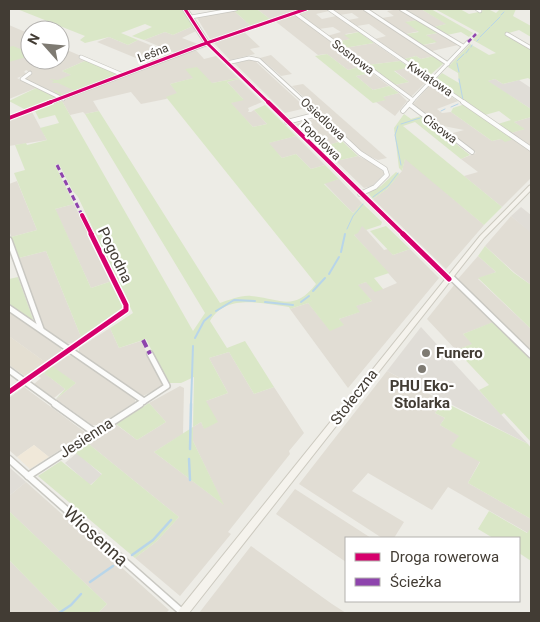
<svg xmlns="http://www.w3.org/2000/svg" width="540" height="622" font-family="Roboto,sans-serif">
<rect width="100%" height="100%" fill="#edece6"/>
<g fill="#e1ddd4">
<polygon points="257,9 302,9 271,20"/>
<polygon points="308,9 326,9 329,11 316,14 322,19 336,16 359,32 345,34 351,39 336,42 327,36 341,32 333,27 319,29 298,14"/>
<polygon points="332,9 363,9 434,56 421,59 416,56 404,59 375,39 386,36 369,24 357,26 348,20 359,18 352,13 340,15"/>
<polygon points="400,9 418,20 406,22 420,31 406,34 382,18 394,16 387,11"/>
<polygon points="405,9 421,9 447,24 434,27"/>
<polygon points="233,10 251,26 210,39 197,18"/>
<polygon points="293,15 295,15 363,66 348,70 327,54 318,55 275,21"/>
<polygon points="9,25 30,34 30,60 60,60 60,47 81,56 87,60 62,71 93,84 62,97 25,79 32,73 26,70 24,72 27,74 17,78 36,88 9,99"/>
<polygon points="193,26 196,31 182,38 198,44 175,53 144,40 165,32 173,35"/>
<polygon points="243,31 260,47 250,49 255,54 230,60 213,42"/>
<polygon points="438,33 458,45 432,51 423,45 436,43 426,35"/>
<polygon points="109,37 128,45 138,40 172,54 148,63 97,42"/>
<polygon points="374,43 400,61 367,65 344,48"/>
<polygon points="195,49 204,59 216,56 238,78 212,83 194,78 170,84 178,93 166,99 141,104 131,92 93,101 99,111 85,114 83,112 70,115 62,101"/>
<polygon points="271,55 292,74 281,76 260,58"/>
<polygon points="250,60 254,60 306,108 285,113 234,63"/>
<polygon points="409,67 427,81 411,97 394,85 409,82 394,70"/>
<polygon points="372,73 389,86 373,90 356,76"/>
<polygon points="239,79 262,102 248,108 249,110 248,112 251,112 254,110 267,124 253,127 230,103 243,99 227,82"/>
<polygon points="303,84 387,158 378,160 364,154 292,86"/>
<polygon points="431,84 458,101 437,109 442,113 451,112 492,141 501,139 514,139 531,151 531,178 502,207 464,176 478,172 461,159 476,153 449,134 464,130 438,125 414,106 413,104"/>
<polygon points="399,93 407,101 395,116 376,102 385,100 382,97"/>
<polygon points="32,112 47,140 9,146 9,120"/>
<polygon points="531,117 531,147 511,133 524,129 514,122"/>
<polygon points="318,118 342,141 321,147 296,124"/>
<polygon points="296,136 325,165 311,169 296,154 282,158 268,143"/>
<polygon points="358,156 374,164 385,173 372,186 364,188 336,161"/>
<polygon points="405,158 484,225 446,269 373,199 387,189 402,171"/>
<polygon points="339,179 362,203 353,213 324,183"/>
<polygon points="17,181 37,230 11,237 9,229 9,184"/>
<polygon points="74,204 112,281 91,288 55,209"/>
<polygon points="511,216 531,232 531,285 515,273 485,246"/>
<polygon points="362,225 384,250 388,249 393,255 410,249 439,278 348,388 290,309 308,303 330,330 343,325 339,319 359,312 355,306 372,301 357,285 366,282 383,289 397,283 354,235"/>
<polygon points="46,251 81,337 72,343 66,344 44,329 19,258"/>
<polygon points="478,256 496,272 478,279 531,329 531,351 457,280"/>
<polygon points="455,284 494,322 463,334 473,344 456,350 427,319"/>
<polygon points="9,312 61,348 61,351 45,362 9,336"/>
<polygon points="110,328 119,348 141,341 163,386 143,396 79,353 79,348"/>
<polygon points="229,352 254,394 274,387 304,433 289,451 290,454 228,532 231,534 180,596 135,558 157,541 179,517 85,441 114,423 137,440 166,422 149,403 180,386 184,388 183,434 154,452 223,504 193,441 193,427 201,422 204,428 206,401 228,393 209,358"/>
<polygon points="72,355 135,399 135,402 99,425 92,425 56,399 76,383 52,367 68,356"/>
<polygon points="387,371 444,402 435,413 445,418 440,425 460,436 452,445 480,461 468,483 531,519 531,528 528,533 448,487 432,510 368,473 352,491 404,522 394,538 382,538 299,484"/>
<polygon points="43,372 65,389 54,398 34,384 41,378 38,376"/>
<polygon points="24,387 86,433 49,457 34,445 17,457 9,450 9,398"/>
<polygon points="26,482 169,610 166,613 98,613 107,604 9,511 9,496"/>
<polygon points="295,489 371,538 346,538 346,562 276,514"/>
<polygon points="251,546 332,604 346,613 199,613"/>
<polygon points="9,560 61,613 9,613"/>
</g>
<polygon fill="#f0e8d9" points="34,445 49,457 30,469 17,457"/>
<g fill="#e0ddd7">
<polygon points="495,79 503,84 519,80 531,88 531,109 487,81"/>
<polygon points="521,207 531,215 531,233 511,216"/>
<polygon points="421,327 528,444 387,371"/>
<polygon points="77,453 102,475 90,485 65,463"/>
<polygon points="9,467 26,482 9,496"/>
</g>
<polygon fill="#e4dfd2" points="9,336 45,362 25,376 9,365"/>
<g fill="#dae7c7">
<polygon points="17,9 181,9 193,26 173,35 165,32 144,40 132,36 152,27 145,24 121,33 138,40 128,45 109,37 85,43 80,40 85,36"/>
<polygon points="239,9 257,9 271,20 251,26 233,10"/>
<polygon points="421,9 431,9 473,33 469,37 461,32 447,35 434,27 446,24"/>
<polygon points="435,9 460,9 469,14 483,11 479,9 488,9 496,13 500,9 516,9 513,16 531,26 531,37 519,30 505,34 531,49 531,59 530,60 531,61 531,80 528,78 503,84 495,79 488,81 531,109 531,117 514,122 525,129 511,133 498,124 511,120 499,111 485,115 435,80 442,73 459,83 458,73 448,67 470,44 489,55 496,53 473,40 479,33"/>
<polygon points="418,20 438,33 426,35 437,42 423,45 406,34 419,32 405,22"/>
<polygon points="359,32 374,43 344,48 336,42 350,39 344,35"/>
<polygon points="13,46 30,53 30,56 9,62 9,58 11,57 9,55 9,47"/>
<polygon points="327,54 348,70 363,66 372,73 356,76 373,90 389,86 399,93 383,97 386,100 373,103 315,56"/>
<polygon points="416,56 421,59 434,56 444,63 429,76 404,59"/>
<polygon points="87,60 119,74 62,96 53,91 55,90 63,94 73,90 58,83 52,83 54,81 49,79 58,80 71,75 62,71"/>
<polygon points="400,61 409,67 394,71 409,82 394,85 367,65"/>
<path d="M197,67L212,83L238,78L239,79L227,82L244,100L231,103L253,127L267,124L254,110L265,105L296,136L269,143L282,158L296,154L311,169L325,165L339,179L324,184L353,213L362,203L382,222L381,225L366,230L362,226L358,233L354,235L389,273L374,278L383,289L375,292L366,282L358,285L372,301L356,306L360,312L339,319L344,325L330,331L308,303L290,309L289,307C264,304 226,293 210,321L227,348L245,341L274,387L254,394L229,352L209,358L228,393L206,401L218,422L204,429L201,422L193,427V441L224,505L154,452L193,427L194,377L181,383H168L146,339L119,348L110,328L133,313L78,197L72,190L59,164L55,165L74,204L55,209L56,210L91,288L112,281L124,307L81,337L46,251L19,258L11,237L37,230L14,173L25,170L15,145L26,143L27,145L47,140L40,128L59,123L55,115L39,119L35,111L62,101L193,331L205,313L85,114L99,111L220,303C230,300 241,295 251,296C281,299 294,312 316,284L166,97L177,93L170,84L193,78L185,69Z"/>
<polygon points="36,88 58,98 26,110 9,101"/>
<polygon points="465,104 514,139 505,142 501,139 492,141 451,112 453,108"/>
<polygon points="404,114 411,119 421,116 470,155 461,159 415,122 403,126 502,207 484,225 405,159 402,171 399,168 394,128"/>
<polygon points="342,141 358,156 336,161 321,147"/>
<polygon points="396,172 400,174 387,189 373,199 368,193 381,186"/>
<polygon points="386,226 410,249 393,255 370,231"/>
<polygon points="485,246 514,273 531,285 531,329 478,278 496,272 478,256"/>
<polygon points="18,277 33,319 31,320 9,305 9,279"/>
<polygon points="493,322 531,360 531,442 504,413 501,415 479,390 489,385 456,350 472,344 463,334"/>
<polygon points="52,366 76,383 56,399 65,389 44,373"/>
<polygon points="444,402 528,444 531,448 531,519 468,483 480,462 451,446 459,436 440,425 445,418 435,413"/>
<polygon points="149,403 166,422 137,440 116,424"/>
<polygon points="85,441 179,517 157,541 135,558 38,476 61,461 91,485 102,474 72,450"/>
<polygon points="9,511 107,604 98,613 61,613 9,560"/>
<polygon points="489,511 527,533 531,528 531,561 519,553 519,538 493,538 478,529"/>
</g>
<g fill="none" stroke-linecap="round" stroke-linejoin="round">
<g stroke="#b8d5e9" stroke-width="1">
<polyline points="501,15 504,12"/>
<polyline points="491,26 500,17"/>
<polyline points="480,37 490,27"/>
<polyline points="477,41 479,39"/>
<polyline points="471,47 472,45"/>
<polyline points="466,53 469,49"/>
<polyline points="457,61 464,54"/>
<polyline points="457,63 459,72"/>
<polyline points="459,79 463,100"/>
<polyline points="451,107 458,104"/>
<polyline points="441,111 445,109"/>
<polyline points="401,124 420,118"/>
<polyline points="398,126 395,135 401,165"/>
<polyline points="373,197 388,186 398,173"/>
<polyline points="347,229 353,216 363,204"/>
</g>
<g stroke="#b8d5e9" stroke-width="2">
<polyline points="341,252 345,234"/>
<polyline points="329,274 339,257"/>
<polyline points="313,291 325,278"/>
<polyline points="265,302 293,305"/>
<polyline points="301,302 309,296"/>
<polyline points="216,311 234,300 255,301"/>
<polyline points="195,338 204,321 211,315"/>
<polyline points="191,405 193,346"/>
</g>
<g stroke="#b8d5e9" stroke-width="2.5">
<polyline points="190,449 191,404"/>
<polyline points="189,459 190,480"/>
<polyline points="132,555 153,540 171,520"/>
<polyline points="90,582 113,566"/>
<polyline points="59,613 71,605 81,594"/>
</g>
<g stroke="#c9c8c2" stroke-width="4.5">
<g id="minor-far3">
<polyline points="329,9 465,103"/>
<polyline points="365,9 448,64"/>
<polyline points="401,9 463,46"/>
<polyline points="477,9 480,11"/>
<polyline points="295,13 413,100"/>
<polyline points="191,17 236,9"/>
<polyline points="507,34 531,48"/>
<polyline points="81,57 123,75"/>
<polyline points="227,63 249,58 259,60 306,103"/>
<polyline points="30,73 22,79 63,99"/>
<polyline points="269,103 207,43 306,9"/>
<polyline points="410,103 468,42"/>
</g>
</g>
<g stroke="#c9c8c2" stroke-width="5.5">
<g id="minor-far2">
<polyline points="268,102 404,235"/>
<polyline points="305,102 360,153 385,169 387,175 375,187 360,194"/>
<polyline points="463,102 531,149"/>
<polyline points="409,104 472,152"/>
<polyline points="403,111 411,102"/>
<polyline points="287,122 318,114"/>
<polyline points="82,215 92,235"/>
</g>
</g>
<g stroke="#c9c8c2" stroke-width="8">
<g id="minor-far1">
<polyline points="403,234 449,279"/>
<polyline points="9,240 41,329"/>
<polyline points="451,277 531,355"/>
<polyline points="9,308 144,401"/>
<polyline points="9,370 57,405"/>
<polyline points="9,392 126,310 126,305 91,234"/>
<polyline points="138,405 167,386 150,354"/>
</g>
</g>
<g stroke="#c9c8c2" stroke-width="9">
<g id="minor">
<polyline points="55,404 94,432"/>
<polyline points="9,459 183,613"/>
<polyline points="28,476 140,404"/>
</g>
</g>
<g stroke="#c9c8c2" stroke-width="3">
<polygon id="tertiary" points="183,9 187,9 209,43 208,44 9,119 9,117 205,43"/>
</g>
<g stroke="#cdcac0" stroke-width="2">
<polygon id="secondary" points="531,185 531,190 484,238 189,613 178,613 179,610 480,236 529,186"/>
</g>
<use href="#minor-far3" stroke="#fcfcfb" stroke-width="3"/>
<use href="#minor-far2" stroke="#fcfcfb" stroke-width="4"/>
<use href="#minor-far1" stroke="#fcfcfb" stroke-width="5"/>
<use href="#minor" stroke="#fcfcfb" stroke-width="6"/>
<use href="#tertiary" fill="#fcfcfb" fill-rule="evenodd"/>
<use href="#secondary" fill="#f5f3ed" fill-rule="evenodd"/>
<polyline stroke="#8e44ad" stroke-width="2.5" stroke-dasharray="4.5 2.5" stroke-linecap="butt" points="468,42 476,34"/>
<polyline stroke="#8e44ad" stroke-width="3" stroke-dasharray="5.5 3" stroke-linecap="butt" points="57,165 82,215"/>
<polyline stroke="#8e44ad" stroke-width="4" stroke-dasharray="8 4" stroke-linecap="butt" points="143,340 150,354"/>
<g stroke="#fff" stroke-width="5">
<g id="cycleway-far2">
<polyline points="185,9 207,43 269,103"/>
<polyline points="48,103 201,45 306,9"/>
</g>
</g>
<g stroke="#fff" stroke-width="6">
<g id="cycleway-far1">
<polyline points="268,102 404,235"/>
<polyline points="9,118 51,102"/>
<polyline points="82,215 92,235"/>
</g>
</g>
<g stroke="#fff" stroke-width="8">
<g id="cycleway">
<polyline points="403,234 449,279"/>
<polyline points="9,392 126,310 126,305 91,234"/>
</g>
</g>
<use href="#cycleway-far2" stroke="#d6006c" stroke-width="3"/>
<use href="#cycleway-far1" stroke="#d6006c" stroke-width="4"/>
<use href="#cycleway" stroke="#d6006c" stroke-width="5"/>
</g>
<g fill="#7e7a72" stroke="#fff" stroke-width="2">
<circle cx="426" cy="353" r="5"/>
<circle cx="422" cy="369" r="5"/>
</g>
<g text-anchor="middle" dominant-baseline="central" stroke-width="4.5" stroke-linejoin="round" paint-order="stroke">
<g font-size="12" fill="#423c34" stroke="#fff">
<text transform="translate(153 53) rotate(-21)">Leśna</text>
<text transform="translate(353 57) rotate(37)">Sosnowa</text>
<text transform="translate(430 79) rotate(34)">Kwiatowa</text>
<text transform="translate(323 119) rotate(43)">Osiedlowa</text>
<text transform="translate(440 129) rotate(37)">Cisowa</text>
<text transform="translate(320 140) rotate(44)">Topolowa</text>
</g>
<g font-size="15" fill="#423c34" stroke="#fff">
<text transform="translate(115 255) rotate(64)">Pogodna</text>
<text transform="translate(354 397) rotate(-52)">Stołeczna</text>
<text transform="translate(86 438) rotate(-33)">Jesienna</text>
</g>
<g font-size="15" font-weight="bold" fill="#423c34" stroke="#fff" text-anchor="start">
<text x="436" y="353">Funero</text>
<text x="422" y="386" text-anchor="middle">PHU Eko-<tspan x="422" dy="17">Stolarka</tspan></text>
</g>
<g font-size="18" fill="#423c34" stroke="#fff">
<text transform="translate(96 536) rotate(42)">Wiosenna</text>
</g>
</g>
<rect width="540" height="622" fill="none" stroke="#423c34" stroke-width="20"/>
<rect x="345" y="537" width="175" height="65" fill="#ffffff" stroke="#b3b1ae"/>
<rect x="355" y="553" width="25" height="8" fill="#d6006c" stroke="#b3b1ae"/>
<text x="390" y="562" font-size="15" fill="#423c34">Droga rowerowa</text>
<rect x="355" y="578" width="25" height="8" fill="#8e44ad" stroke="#b3b1ae"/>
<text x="390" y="587" font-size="15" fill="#423c34">Ścieżka</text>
<g transform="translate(45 45) rotate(297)"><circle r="24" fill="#ffffff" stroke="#b3b1ae"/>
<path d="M0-4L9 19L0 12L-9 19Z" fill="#7e7a72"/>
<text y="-8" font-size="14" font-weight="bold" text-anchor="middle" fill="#423c34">N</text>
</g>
</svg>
